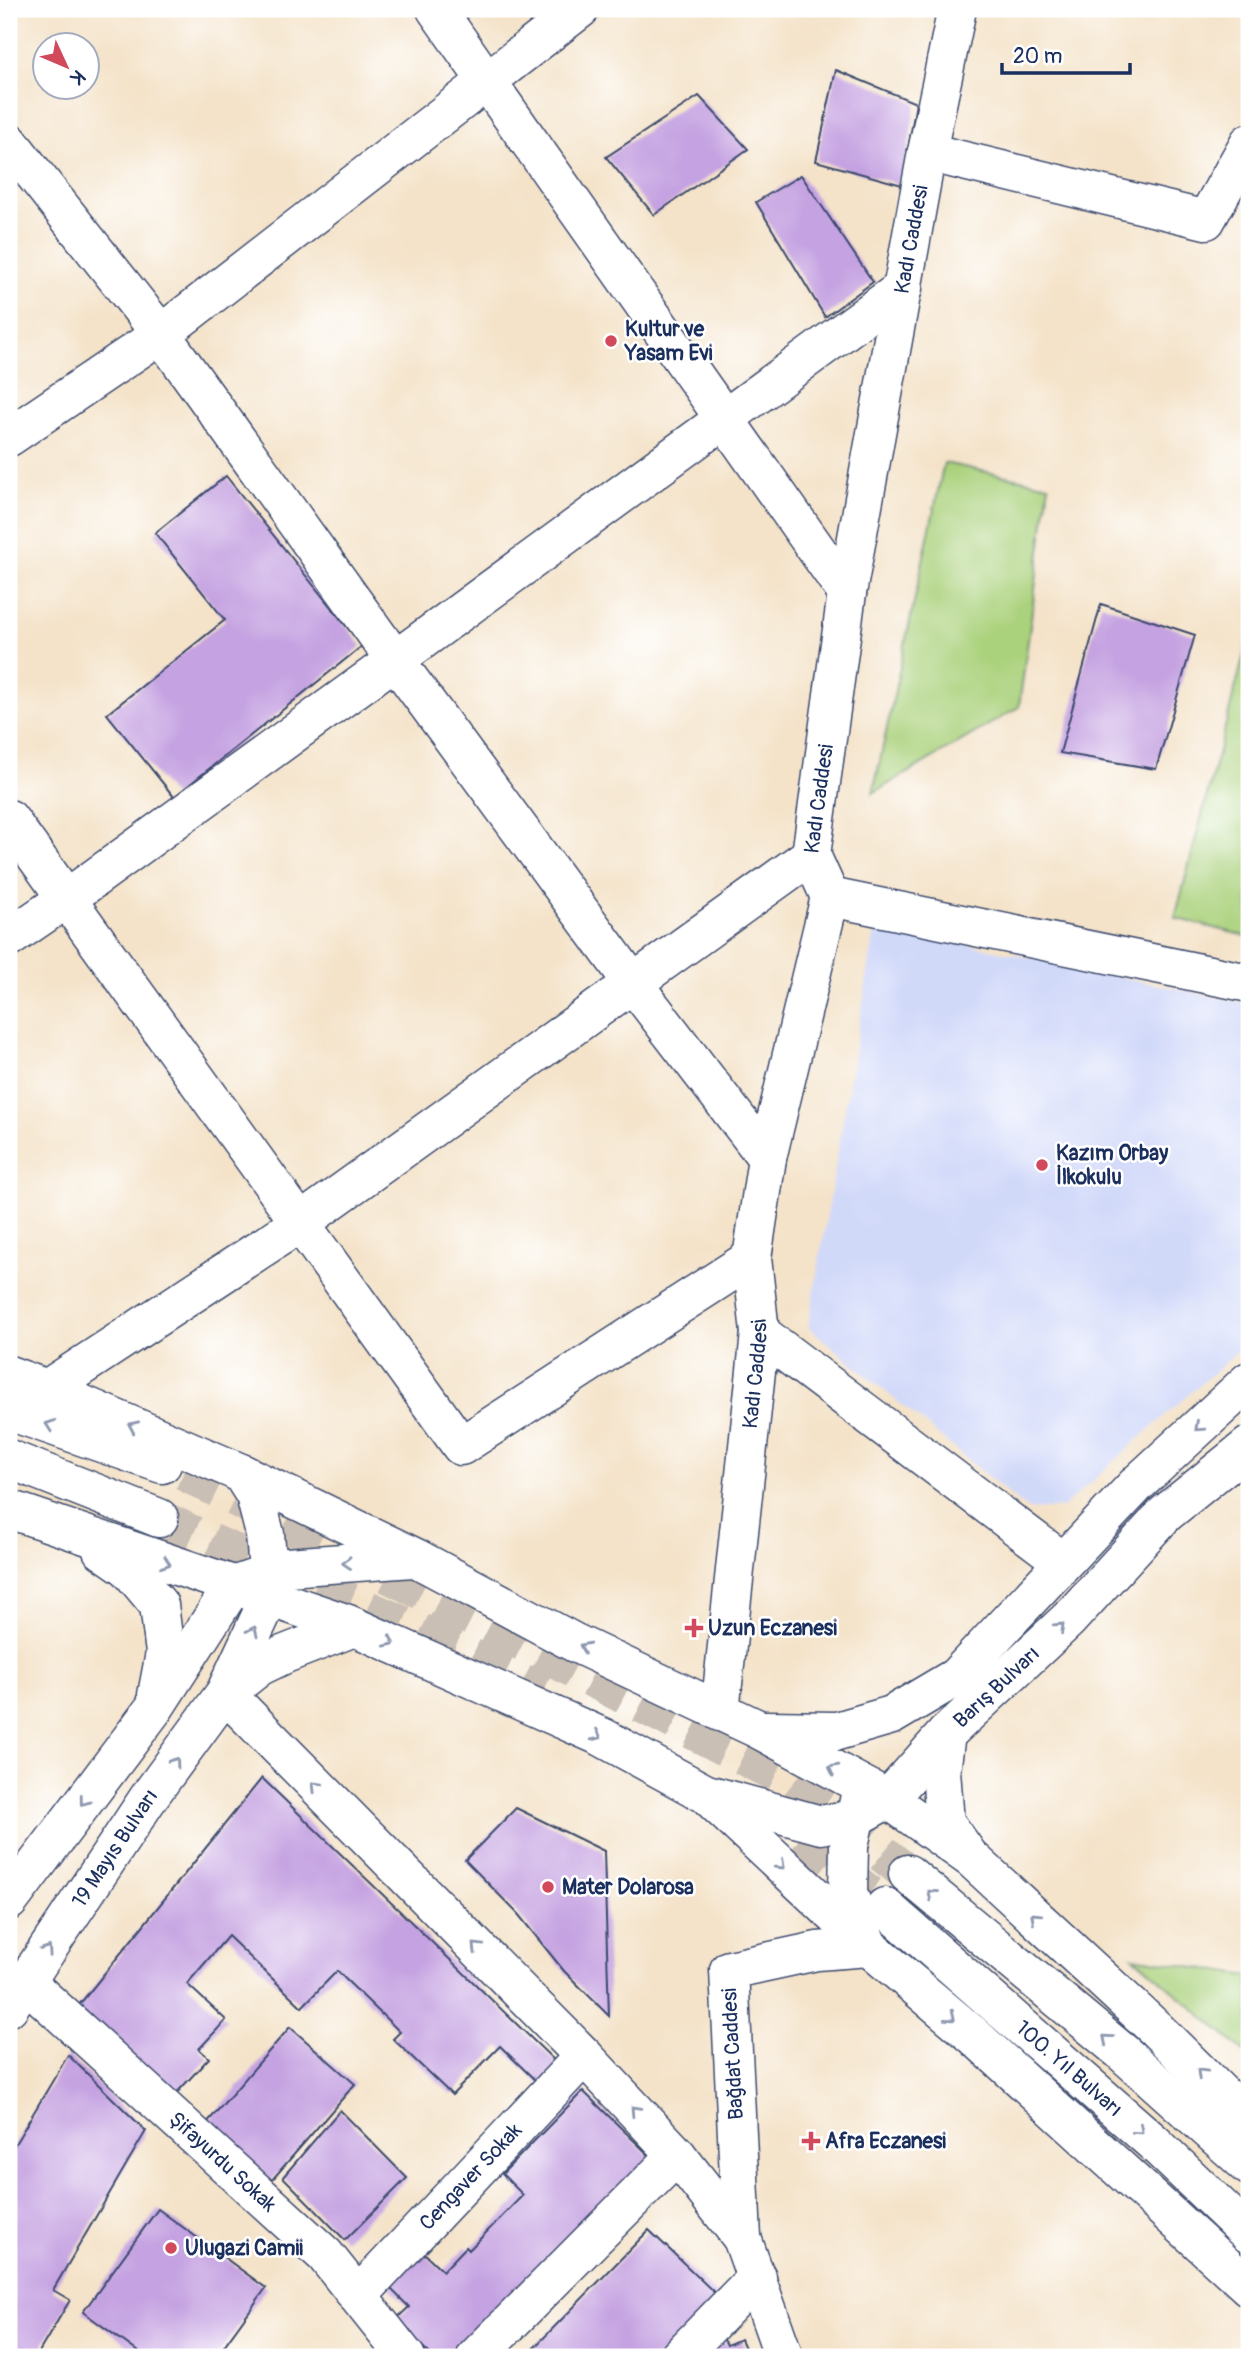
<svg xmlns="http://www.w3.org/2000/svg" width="1258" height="2366" font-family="Pangolin,sans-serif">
<rect width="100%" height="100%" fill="#fff"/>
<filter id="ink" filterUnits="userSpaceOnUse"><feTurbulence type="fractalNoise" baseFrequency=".0143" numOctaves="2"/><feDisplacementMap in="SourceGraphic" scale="14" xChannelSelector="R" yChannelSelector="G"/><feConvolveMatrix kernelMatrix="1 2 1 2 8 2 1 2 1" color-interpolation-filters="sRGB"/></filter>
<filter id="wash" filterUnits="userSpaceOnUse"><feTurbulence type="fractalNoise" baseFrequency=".00686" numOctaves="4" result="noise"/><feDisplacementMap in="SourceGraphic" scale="28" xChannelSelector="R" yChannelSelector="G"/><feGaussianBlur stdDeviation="1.57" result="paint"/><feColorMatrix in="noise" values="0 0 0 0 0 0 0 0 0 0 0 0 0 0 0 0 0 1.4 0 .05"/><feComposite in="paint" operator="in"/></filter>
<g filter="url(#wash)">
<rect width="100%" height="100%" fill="#f4e3c9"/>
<polygon fill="#d1d9f9" points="876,925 1249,1004 1249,1341 1062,1508 1028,1510 808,1327"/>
<g fill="#aad17b" stroke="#62806c" stroke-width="2">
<polygon points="944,463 1049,485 1019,707 873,793"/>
<polygon points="1249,636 1249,937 1175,918"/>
<polygon points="1134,1957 1249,1976 1249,2056"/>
</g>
<g id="blocks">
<g fill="#c5a2e1">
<polygon points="836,70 916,103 902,185 816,161"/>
<polygon points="699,96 748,149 654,215 606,157"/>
<polygon points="801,175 873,282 825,317 756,202"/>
<polygon points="226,476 362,646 174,797 107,714 225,620 155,533"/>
<polygon points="1101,604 1195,635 1156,769 1060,753"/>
<polygon points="262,1778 559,2065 540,2085 500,2046 452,2095 393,2039 400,2032 337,1971 302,2007 228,1936 187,1984 226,2020 199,2049 209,2058 172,2098 75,2010"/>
<polygon points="516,1808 604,1851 609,2016 564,1971 518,1914 465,1860"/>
<polygon points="290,2027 355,2084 265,2188 199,2132"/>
<polygon points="68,2055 146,2131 53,2290 70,2300 36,2357 9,2357 9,2154"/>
<polygon points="583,2091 655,2161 465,2357 433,2357 395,2320 409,2307 385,2283 419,2248 443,2271 466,2247 469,2250 523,2195 502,2174"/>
<polygon points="340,2110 407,2178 345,2240 283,2177"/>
<polygon points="158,2209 266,2288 216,2357 145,2357 83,2312"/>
<polygon points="649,2230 720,2298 662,2357 525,2357"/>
<polygon points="723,2338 727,2345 741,2339 749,2357 705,2357"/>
</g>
</g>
</g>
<g filter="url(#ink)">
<use href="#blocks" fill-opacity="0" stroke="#3c4a6e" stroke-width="2"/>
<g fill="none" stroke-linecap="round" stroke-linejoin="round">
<g stroke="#c9bfb4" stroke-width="38" stroke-dasharray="38 19" stroke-linecap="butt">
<polyline points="184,1472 432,1596 793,1782 908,1874"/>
<polyline points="159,1518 200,1538 416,1630 543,1692"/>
<polyline points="751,1808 819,1854 869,1894"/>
</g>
<g stroke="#3c4a6e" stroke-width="41">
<g id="minor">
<polyline points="436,9 847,593"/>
<polyline points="9,142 161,334 395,660 632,982 767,1158"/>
<polyline points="927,152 1206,220 1249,143"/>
<polyline points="9,437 161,334 580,9"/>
<polyline points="9,819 461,1446 752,1258"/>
<polyline points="830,897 1249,983"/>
<polyline points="9,938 66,899 395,660 903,288"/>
<polyline points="760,1333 1062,1561"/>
<polyline points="47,1389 300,1223 811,855"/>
<polyline points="225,1693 584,2056 677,2155 742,2238"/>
<path id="s1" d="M720,1712L760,1333L752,1258L767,1158L830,897L811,855L847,593L927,152L957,9"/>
<path id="s2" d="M25,1981L325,2255L406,2357"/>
<polyline points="742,2238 729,1970 817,1951 869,1947"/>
<path id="s3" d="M358,2296L584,2056"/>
<polyline points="476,2357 677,2155"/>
<polyline points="679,2357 757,2277"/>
</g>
</g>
<g stroke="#3c4a6e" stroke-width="41">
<g id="major">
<polyline points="9,1375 47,1389 241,1473 416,1558 575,1643 758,1729 888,1799 972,1859 1155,2028 1249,2121"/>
<polyline points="9,1411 162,1464"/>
<polyline points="9,1459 159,1518"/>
<polyline points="9,1509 348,1624 602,1737 706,1794 869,1947 973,2035 1249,2287"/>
<polyline points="102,1550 128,1568 159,1605 165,1653 157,1695"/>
<polyline points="227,1692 260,1666 285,1654 354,1627"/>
<polyline points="765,1730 837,1731 892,1715 956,1677 1138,1483 1249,1381"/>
<polyline points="946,1734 941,1771 945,1822 966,1852"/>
<path id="s4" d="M711,1795L821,1825L854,1818L888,1799L946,1734L1069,1619L1165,1514L1249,1446"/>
<polyline points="860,1796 849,1846 848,1893 866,1941"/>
<polyline points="908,1874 1121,2051 1249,2166"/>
<polyline points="9,1901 155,1707 233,1586 287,1567 413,1558"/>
<path id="s5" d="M885,1907L1153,2142L1249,2234"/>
<path id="s6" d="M9,2007L151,1794L225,1693L270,1596L265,1534L255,1495L241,1473"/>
<polyline points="742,2238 784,2357"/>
</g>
</g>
<use href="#minor" stroke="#fff" stroke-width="38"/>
<use href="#major" stroke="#fff" stroke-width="38"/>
</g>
<defs><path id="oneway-chevron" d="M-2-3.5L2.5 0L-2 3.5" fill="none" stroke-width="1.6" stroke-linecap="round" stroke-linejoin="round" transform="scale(1.75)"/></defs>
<g stroke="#8d97ae">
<use href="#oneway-chevron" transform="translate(50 1425) rotate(-161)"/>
<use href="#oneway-chevron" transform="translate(133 1426) rotate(-156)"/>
<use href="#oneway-chevron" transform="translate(1199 1427) rotate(138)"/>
<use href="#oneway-chevron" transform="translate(166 1563) rotate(19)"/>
<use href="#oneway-chevron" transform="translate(347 1563) rotate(176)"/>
<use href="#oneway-chevron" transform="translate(1060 1627) rotate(-43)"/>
<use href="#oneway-chevron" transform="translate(253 1631) rotate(-65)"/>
<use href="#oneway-chevron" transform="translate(390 1642) rotate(24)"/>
<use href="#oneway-chevron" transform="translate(584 1647) rotate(-154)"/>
<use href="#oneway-chevron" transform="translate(597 1736) rotate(26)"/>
<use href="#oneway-chevron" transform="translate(175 1762) rotate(-54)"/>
<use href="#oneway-chevron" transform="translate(833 1769) rotate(-152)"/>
<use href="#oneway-chevron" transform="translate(316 1786) rotate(-135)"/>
<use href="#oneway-chevron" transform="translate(84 1801) rotate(127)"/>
<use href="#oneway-chevron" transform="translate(781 1865) rotate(43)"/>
<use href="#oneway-chevron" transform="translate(932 1894) rotate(-140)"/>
<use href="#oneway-chevron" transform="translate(1035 1917) rotate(-137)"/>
<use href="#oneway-chevron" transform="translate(477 1947) rotate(-135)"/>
<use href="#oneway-chevron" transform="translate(47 1950) rotate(-56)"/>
<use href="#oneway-chevron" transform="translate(951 2017) rotate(40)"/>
<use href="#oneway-chevron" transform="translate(1107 2039) rotate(-140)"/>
<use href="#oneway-chevron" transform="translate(1201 2073) rotate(-136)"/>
<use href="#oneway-chevron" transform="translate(635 2110) rotate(-133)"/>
<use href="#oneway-chevron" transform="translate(1139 2130) rotate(41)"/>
</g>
</g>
<g fill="#d1495b" stroke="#fff" stroke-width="2.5">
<circle cx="611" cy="341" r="7"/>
<circle cx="1042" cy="1165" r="7"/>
<path d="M690.5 1617.5h7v7h7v7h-7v7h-7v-7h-7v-7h7z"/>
<circle cx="548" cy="1887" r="7"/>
<path d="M807.5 2130.5h7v7h7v7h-7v7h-7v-7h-7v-7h7z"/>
<circle cx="171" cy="2248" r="7"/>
</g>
<g text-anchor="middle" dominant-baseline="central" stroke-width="5" stroke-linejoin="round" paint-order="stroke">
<g font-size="21" fill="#1b2f5e" stroke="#fff">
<text stroke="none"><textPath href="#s1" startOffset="1496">Kadı Caddesi</textPath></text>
<text stroke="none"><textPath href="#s1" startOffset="929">Kadı Caddesi</textPath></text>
<text stroke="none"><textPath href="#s1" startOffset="340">Kadı Caddesi</textPath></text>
<text stroke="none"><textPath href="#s4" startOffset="343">Barış Bulvarı</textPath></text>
<text stroke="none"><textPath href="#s6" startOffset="191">19 Mayıs Bulvarı</textPath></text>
<text transform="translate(733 2054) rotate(-93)">Bağdat Caddesi</text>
<text stroke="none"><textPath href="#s5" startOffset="245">100. Yıl Bulvarı</textPath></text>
<text stroke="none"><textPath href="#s2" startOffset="268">Şifayurdu Sokak</textPath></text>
<text stroke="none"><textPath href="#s3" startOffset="164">Cengaver Sokak</textPath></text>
</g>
<g font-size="21" font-weight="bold" fill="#1b2f5e" stroke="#fff" text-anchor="start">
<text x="625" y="329">Kultur ve<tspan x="625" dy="24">Yasam Evi</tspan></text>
<text x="1056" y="1153">Kazım Orbay<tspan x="1056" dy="24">İlkokulu</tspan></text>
<text x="708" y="1628">Uzun Eczanesi</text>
<text x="562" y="1887">Mater Dolarosa</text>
<text x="825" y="2141">Afra Eczanesi</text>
<text x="185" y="2248">Ulugazi Camii</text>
</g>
</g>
<rect width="1258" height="2366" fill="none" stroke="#fff" stroke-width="35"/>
<g transform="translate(66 66) rotate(134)"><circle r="33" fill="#ffffff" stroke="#a4acbf" stroke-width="2"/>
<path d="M0-5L12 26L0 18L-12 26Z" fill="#d1495b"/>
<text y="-10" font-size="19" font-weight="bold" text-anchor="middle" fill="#1b2f5e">K</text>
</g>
<path d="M1002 63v10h128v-10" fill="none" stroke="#1b2f5e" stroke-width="3.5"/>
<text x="1013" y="63" font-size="21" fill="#1b2f5e" stroke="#ffffff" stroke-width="5" paint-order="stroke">20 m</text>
</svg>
